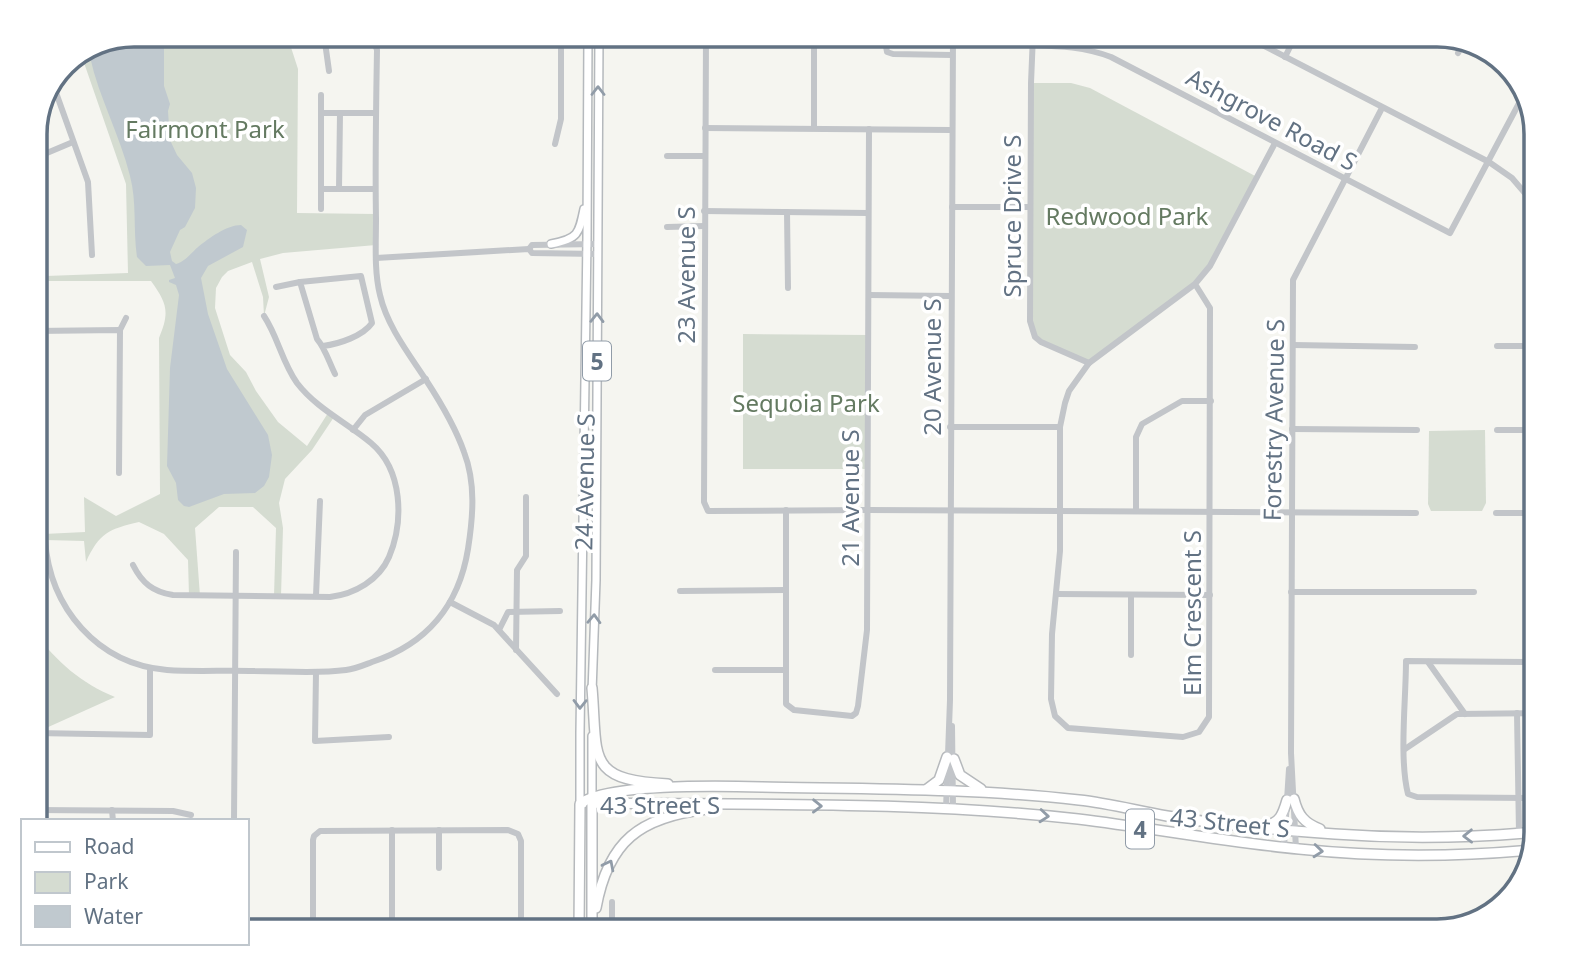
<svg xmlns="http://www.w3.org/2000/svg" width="1571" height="966" font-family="'Noto Sans',sans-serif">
<rect width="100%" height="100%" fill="#f5f5f0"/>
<g fill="#d5dcd1">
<path d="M134,35H287L298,69L297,213L376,214V245L283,253L260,259L269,297L264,316L263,297L252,262L228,271L222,277L216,288L215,308L230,355L246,372L256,391L278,422L307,446L328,413L334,417L312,450L285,479L279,503L283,528L281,596H274L276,528L253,507H219L195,528L200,596H189L188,560L164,534L139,522C109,529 99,533 86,562L84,541L45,540L44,534L85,532L84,497L116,516L160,494L159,338C170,312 167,303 151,281H45L46,276L128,273L126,184L82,57Z"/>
<polygon points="1031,83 1071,83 1090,88 1257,177 1210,266 1195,284 1089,363 1041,342 1032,329"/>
<polygon points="743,334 869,335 869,469 743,469"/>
<polygon points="1485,430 1486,503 1482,511 1431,511 1428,504 1429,431"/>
<path d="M35,633C57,662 81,683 115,697L35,733Z"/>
</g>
<path fill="#c0c9cf" d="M134,35H164V86L170,104L168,111L170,140L177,155L192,173L196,188L195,208L185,227L180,230L170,252L172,261L176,264C186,261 190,254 198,247C209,238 227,225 241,225L247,230L243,247L208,266L201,278L208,314L227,369L268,435L272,455L269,477L264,486L255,493L224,494L189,507L184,506L178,500L176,483L167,466L170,368L179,295L176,285L169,282V280L175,278L170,265L146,266L137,257C133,230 137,202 130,176C120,135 99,98 90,57V53Z"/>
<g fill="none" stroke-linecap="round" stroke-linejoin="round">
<g stroke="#b5b9bd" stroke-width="10">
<g id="major">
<path d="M551,244C578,239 579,234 584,209"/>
<polyline points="592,692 596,580 599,35"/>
<polyline points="592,736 592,801"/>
<polyline points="583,804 580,804 580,733 587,238 588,35"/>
</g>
</g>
<g stroke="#b6b9bc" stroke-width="12">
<g id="highway">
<path d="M592,688C598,758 585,780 668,784"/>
<polyline points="954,759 960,775 981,789"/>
<polyline points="927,789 939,780 947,757"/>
<path d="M1294,799C1298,815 1304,823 1320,829"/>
<path d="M1265,826C1280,823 1283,814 1287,800"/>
<path d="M596,908C608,841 640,817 707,809"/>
<path d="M579,931L580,804C606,783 725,786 762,787C868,789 973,788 1079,800C1108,803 1138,811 1167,816C1223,825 1279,830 1335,834C1402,839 1470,838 1536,832"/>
<path d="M592,931V803C753,805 917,801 1078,819C1152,828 1225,842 1299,849C1375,857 1454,857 1531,850"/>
</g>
</g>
<g stroke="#c2c5c9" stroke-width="6">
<polyline points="324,35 329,71"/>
<polyline points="706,35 704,502 708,511 868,510 1416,513"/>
<polyline points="814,35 814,128"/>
<polyline points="884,35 887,52 893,54 952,55"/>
<polyline points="1033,35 1031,83 1030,321 1035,337 1041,342 1089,363"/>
<polyline points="1243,35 1489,162 1512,178 1536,206"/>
<polyline points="706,41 736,42"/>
<path d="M1032,45C1060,46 1085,47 1111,57L1450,233L1525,92"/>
<polyline points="1458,53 1464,42"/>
<polyline points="1285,57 1296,35"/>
<polyline points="54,87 88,182 92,255"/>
<polyline points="321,113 376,113"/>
<polyline points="705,128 951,130"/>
<polyline points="555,144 561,119 561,35"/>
<polyline points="667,156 705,156"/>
<polyline points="35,158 73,142"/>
<path d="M35,168L44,194L45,216V540C50,608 97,664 167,670C196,672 225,670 254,671C284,671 316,674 346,670C355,669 364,665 372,662C427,644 459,605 468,549C473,517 476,483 464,452C455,426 441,403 426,380C409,354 387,326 380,295C374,271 376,243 376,219C375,163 376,107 377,50L372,35"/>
<polyline points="321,189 375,189"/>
<polyline points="339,189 340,113"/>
<polyline points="952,207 1030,207"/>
<polyline points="321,209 321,95"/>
<polyline points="704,211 868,213"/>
<polyline points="787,212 788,288"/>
<polyline points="667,227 704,226"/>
<polyline points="529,249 532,245 598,244"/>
<polyline points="376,258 529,249 532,253 598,254"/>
<polyline points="1195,284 1210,308 1209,717 1199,732 1183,737 1068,728 1055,716 1051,699 1052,634 1060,551 1060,427 1065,403 1069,391 1089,363 1195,284 1210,266 1275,143"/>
<polyline points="276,287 300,282"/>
<polyline points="869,295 950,296"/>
<polyline points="120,330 126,318"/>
<polyline points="35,331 120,330 119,473"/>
<polyline points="1293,345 1415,347"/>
<path d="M323,346C339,344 363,336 372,323L361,276L300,282L317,339C325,348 329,362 335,374"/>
<polyline points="1497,346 1536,346"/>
<polyline points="950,427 1060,427"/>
<polyline points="1292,429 1417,430"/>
<polyline points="353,430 365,415 426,379"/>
<polyline points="1497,430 1536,430"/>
<polyline points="786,510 786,704 794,710 852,716 856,713 858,706 867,630 869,129"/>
<polyline points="1136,511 1136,437 1142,424 1182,401 1211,401"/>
<polyline points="1496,513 1536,513"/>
<path d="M133,565C142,583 153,592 173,595L330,597C355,594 379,580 389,557C404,521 403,470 371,443C346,422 317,409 297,383C282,362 278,337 264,316"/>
<polyline points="680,591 785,590"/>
<polyline points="1291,592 1474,592"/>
<polyline points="1056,594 1210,595"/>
<polyline points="316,596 320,501"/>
<polyline points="450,602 494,625 557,694"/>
<polyline points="499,630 508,612 560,611"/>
<polyline points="516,650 517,570 526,556 526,497"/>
<polyline points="1131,655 1131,595"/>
<polyline points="1428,662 1465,714"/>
<path d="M1536,662L1406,661C1406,699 1399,759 1408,794L1417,797L1536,798"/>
<polyline points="715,670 785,670"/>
<polyline points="316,672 315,741 389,737"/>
<polyline points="1517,713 1519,833"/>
<polyline points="952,726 953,808"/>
<polyline points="35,733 150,735 150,668"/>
<polyline points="1405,749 1457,714 1536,713"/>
<polyline points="946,809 950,700 953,35"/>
<polyline points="35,810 173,811 191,815"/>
<polyline points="112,810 113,821"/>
<polyline points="38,821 39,810"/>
<polyline points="234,821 236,552"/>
<polyline points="1284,847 1289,769"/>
<polyline points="1296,849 1291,753 1293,280 1382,108"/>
<polyline points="439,868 439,830"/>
<polyline points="313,931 313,840 314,836 320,831 508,830 518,834 521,841 521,931"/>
<polyline points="392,931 392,830"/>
<polyline points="612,931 612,902"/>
</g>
<use href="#major" stroke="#fff" stroke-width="7"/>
<use href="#highway" stroke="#fff" stroke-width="9"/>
</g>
<defs><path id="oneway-chevron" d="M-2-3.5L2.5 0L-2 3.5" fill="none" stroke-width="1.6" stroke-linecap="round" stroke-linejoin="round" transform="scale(1.75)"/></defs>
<g stroke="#919ca8">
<use href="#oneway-chevron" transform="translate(598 91) rotate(-90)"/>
<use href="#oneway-chevron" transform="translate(597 318) rotate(-89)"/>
<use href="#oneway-chevron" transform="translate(594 619) rotate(-88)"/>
<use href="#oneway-chevron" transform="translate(580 704) rotate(91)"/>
<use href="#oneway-chevron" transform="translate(817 806) rotate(1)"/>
<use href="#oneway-chevron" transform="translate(1044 816) rotate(5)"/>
<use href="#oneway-chevron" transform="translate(1468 836) rotate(179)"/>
<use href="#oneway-chevron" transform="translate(1318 851) rotate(5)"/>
<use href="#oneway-chevron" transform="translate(609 865) rotate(-63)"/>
</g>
<g text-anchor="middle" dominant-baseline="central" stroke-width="7" stroke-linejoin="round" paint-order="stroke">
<g fill="#fff" stroke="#919ca8" stroke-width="2">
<rect x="583" y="341.5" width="28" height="39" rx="5"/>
<rect x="1126" y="809.5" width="28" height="39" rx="5"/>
</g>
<g font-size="23" font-weight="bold" fill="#627283">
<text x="597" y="361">5</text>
<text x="1140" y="829">4</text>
</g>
<g font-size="24" fill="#627283" stroke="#fff">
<text transform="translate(1272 119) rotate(28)">Ashgrove Road S</text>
<text transform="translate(1011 216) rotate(-90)">Spruce Drive S</text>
<text transform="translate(685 275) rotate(-90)">23 Avenue S</text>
<text transform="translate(931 367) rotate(-90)">20 Avenue S</text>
<text transform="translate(1273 420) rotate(-89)">Forestry Avenue S</text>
<text transform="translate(584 482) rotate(-89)">24 Avenue S</text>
<text transform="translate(849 498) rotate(-90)">21 Avenue S</text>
<text transform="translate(1191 613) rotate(-90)">Elm Crescent S</text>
<text x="660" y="804">43 Street S</text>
<text transform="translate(1230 822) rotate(6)">43 Street S</text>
</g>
<g font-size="24" fill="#647a61" stroke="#fff">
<text x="205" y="128">Fairmont Park</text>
<text x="1127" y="215">Redwood Park</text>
<text x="806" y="402">Sequoia Park</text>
</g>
</g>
<path d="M0 0H1571V966H0ZM134 47H1437A87 87 0 0 1 1524 134V832A87 87 0 0 1 1437 919H134A87 87 0 0 1 47 832V134A87 87 0 0 1 134 47Z" fill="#fff" fill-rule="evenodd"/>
<path fill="none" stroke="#627283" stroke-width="3.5" d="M134 47H1437A87 87 0 0 1 1524 134V832A87 87 0 0 1 1437 919H134A87 87 0 0 1 47 832V134A87 87 0 0 1 134 47Z"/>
<rect x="21" y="819" width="228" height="126" fill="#ffffff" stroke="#c0c7cd" stroke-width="2"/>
<rect x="35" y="842" width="35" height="10" fill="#ffffff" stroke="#c0c7cd" stroke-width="2"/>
<text x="84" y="854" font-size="21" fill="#627283">Road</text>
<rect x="35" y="872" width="35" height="21" fill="#d5dcd1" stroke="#c0c7cd" stroke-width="2"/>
<text x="84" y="889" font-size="21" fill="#627283">Park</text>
<rect x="35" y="906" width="35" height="21" fill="#c0c9cf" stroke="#c0c7cd" stroke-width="2"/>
<text x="84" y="924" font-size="21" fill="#627283">Water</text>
</svg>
